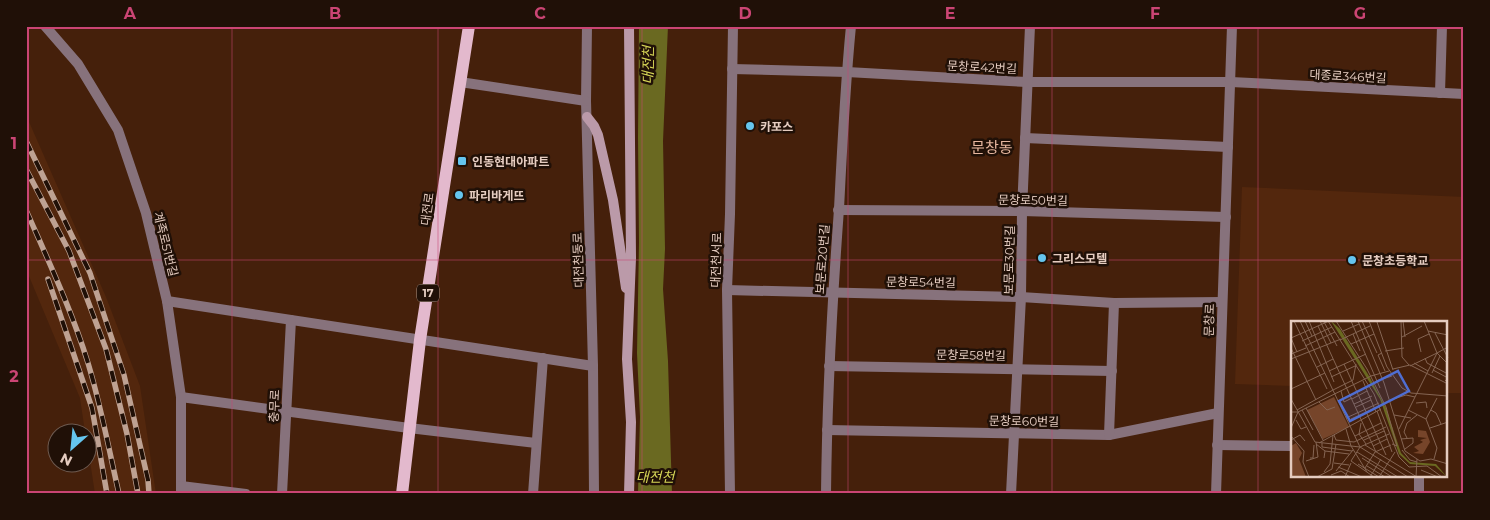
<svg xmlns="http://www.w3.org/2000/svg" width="1490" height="520" font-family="Montserrat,'Noto Sans KR',sans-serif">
<rect width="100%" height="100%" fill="#45200b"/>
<g fill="#53270d">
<polygon points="26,115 106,297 140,386 156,494 95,494 88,448 88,432 85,432 80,398 26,269"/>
<polygon points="1242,187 1464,197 1464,393 1446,393 1446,322 1292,322 1292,386 1235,384"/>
</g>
<polygon fill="#6a6921" points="639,26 668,26 663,141 665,249 663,289 668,361 672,494 638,494 640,417 637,353 639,243 638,137"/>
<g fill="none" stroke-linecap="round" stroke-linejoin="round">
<g stroke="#87727c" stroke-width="10">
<polyline points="45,26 78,64 118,130 146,213 167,301 181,397 181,494"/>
<polyline points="587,26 586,101 593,366 594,494"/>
<polyline points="732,69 847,72 1027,82 1231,82 1464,94"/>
<polyline points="460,82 586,101"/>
<polyline points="1440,93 1442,26"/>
<polyline points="1025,138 1228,147"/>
<polyline points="838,210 1022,211 1226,217"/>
<polyline points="727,290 1021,297 1114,303 1222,302"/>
<polyline points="167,301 593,366"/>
<polyline points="829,366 1112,371"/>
<polyline points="181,397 409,428 536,443"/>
<polyline points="827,430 1109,435 1218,413"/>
<polyline points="1109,435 1114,303"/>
<polyline points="1217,445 1292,446"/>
<polyline points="181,486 246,494"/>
<polyline points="282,494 291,320"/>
<polyline points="533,494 543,358"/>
<polyline points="730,494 727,290 730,214 733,26"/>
<path d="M826,494C827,398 832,304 839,209C842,148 845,87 851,26"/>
<polyline points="1011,494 1021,297 1022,211 1030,26"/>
<polyline points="1216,494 1232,26"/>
<polyline points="1419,494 1419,476"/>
</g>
<g stroke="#bb9aa9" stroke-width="10">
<polyline points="629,26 631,258 627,359 631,422 629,494"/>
<polyline points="587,117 594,126 598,135 613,200 626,288"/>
</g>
<polyline stroke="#e3b9cd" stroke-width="12" points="402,494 420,340 469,26"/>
<g stroke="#bea293" stroke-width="5.5">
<g id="rail">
<polyline points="26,141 90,273 124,375 148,480 149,494"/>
<polyline points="26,169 69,251 106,349 127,434 138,494"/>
<path d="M26,210C48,260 72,311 88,363C101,406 109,450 119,494"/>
<polyline points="48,279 92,408 107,494"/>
</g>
</g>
<use href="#rail" stroke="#201007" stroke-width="4" stroke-dasharray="11" stroke-linecap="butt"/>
</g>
<path fill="none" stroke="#cb4574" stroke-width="1" stroke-opacity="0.55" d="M232,26V494M438,26V494M642,26V494M848,26V494M1052,26V494M1258,26V494M26,260H1464"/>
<g fill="#65c5ee" stroke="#201007" stroke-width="2">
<circle cx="750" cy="126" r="5"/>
<rect x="457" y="156" width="10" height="10" rx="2.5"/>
<circle cx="459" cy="195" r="5"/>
<circle cx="1042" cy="258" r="5"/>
<circle cx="1352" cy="260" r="5"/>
</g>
<g text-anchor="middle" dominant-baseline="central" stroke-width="5" stroke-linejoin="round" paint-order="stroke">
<rect fill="#201007" stroke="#aa9488" stroke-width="1" x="417" y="284.5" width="22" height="17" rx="4"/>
<g font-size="11" font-weight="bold" fill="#e5ccc0">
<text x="428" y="293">17</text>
</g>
<g font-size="12" fill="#e5ccc0" stroke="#201007">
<text transform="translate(982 67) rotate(3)">문창로42번길</text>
<text transform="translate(1348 76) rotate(3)">대종로346번길</text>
<text transform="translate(1033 200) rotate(1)">문창로50번길</text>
<text transform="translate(427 209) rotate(-82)">대전로</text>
<text transform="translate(166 244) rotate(76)">계족로51번길</text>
<text transform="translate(822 259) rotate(-86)">보문로20번길</text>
<text transform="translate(578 260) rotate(-92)">대전천동로</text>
<text transform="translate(716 260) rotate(-88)">대전천서로</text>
<text transform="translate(1009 260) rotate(-89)">보문로30번길</text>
<text transform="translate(921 282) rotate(1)">문창로54번길</text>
<text transform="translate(1209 320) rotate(-88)">문창로</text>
<text transform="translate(971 355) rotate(1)">문창로58번길</text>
<text transform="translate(274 406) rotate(-87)">충무로</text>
<text transform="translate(1024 421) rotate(1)">문창로60번길</text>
</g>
<g font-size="12" font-weight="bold" fill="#e5ccc0" stroke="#201007" text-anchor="start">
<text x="760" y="126">카포스</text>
<text x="472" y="161">인동현대아파트</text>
<text x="469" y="195">파리바게뜨</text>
<text x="1052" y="258">그리스모텔</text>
<text x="1362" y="260">문창초등학교</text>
</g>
<g font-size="14" font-style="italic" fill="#d5d456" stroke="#201007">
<text transform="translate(648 65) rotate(-89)">대전천</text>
<text x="655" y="477">대전천</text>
</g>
<g font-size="15" fill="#e6b69e" stroke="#201007">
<text x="992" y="147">문창동</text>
</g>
</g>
<g transform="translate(1291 321)">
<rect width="156" height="156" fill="#45200b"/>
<path d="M43,76L58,106L32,118L16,89ZM127,109L135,110L139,121L132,133L122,132L128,130L123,126L132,121L129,119L136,117L127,116ZM5,122L11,132L8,138L15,156H0V125Z" fill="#76452a"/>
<path d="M40,0L49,8L78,55L95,87L110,132L119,141L145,143L156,156L144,145L119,143L108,133L89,78Z" fill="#6a6921"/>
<path fill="none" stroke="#856553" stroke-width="1" d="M3,0L36,68M9,0L69,126L117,156M14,0L21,15M18,0L43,61M29,0L40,22M37,0L83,73L108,136L118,146L136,145L151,156M45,0L76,48M60,0L89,67M67,0L93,62L114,130L129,140L140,138L157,143M71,0L86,32M78,0L96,46L111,67L120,72L157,75M110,0L111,36L118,44M112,0L114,16M33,1L46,25M86,1L102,49M27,5L85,131M52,10L68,3M137,10L157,14M144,12L157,37M62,13L69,30M111,16L131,5M0,17L6,31M0,17L38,0M49,19L79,5M11,20L41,6M60,23L83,13M14,25L44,11M157,26L146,32L157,43M0,27L25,79M94,30L113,27M130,31L127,18L138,13M91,32L87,34L94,50M0,33L15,27M134,37L136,42L157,53M0,38L50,18M123,42L137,50M53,43L95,134M119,45L146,32M26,46L42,38M76,48L95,86L106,125L101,123M102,48L119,44L157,63M142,49L157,57L154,60M38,50L75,33M141,52L149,35M40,56L64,45M72,60L85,91M85,60L101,55M0,68L34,52M42,69L62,59L65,43M50,70L53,81L61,77M0,78L24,121L69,126M61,78L76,70M99,79L115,74L124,76M47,80L79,65M28,81L36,89L44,86M125,82L135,81L136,87M63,83L81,75M65,86L80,79M15,87L32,119M6,89L42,69M11,89L22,109M117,89L135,98L146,127L143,138M140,89L145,92L150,103M86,90L101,131M0,91H7L80,55L98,50M103,94L120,97M55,97L88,82M60,98L84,87M135,98L146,77M5,99L10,108L15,106M70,102L68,113L75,123M0,107L7,91M139,107L157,101M55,108L60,125L76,151M108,108L146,32L133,0M43,114L45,119L63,121L95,106M0,115L13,130L12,141L18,156M64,115L90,102M116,117L113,111L116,102L126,94M110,118L122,117V122L114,128M0,119L9,114L14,120M73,119L93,110M28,122L90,88M31,122V126L61,130M25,123L34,130L33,137M74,124L126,156M82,125L96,118M111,129L119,139L126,141M34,130L58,133M66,131L107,156M19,137H22L23,124M71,137L101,156M15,140L27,136L25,121M43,142L58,144M67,143L88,156M76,145L94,156M47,146L71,156M74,147L84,131L100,124M130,149L147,156M45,150L62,129M33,151L39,143L42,114M40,154L50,150L59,156M26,156L41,148L45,123M54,156L60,142M79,156L90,138M83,156L60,140L69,126L98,113M88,156L104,131M125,156L126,138"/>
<path fill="#4f6ed2" fill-opacity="0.15" stroke="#4f6ed2" stroke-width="2.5" d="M107,50L118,70L59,100L48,80Z"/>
<rect width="156" height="156" fill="none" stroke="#e5ccc0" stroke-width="2.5"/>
</g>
<rect width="1490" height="520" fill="none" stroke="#201007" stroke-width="55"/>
<g transform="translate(72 448) rotate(207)"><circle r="24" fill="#201007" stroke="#6f5b51"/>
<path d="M0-4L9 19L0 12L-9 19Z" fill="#65c5ee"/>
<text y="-8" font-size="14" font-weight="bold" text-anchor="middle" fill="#e5ccc0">N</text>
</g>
<rect x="28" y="28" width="1434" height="464" fill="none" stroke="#cb4574" stroke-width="2"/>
<g font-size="16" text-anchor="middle" font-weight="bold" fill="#cb4574">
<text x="130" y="19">A</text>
<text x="335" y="19">B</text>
<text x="540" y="19">C</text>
<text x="745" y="19">D</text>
<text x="950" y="19">E</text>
<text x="1155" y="19">F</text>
<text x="1360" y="19">G</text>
<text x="14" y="149">1</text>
<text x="14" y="382">2</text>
</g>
</svg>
